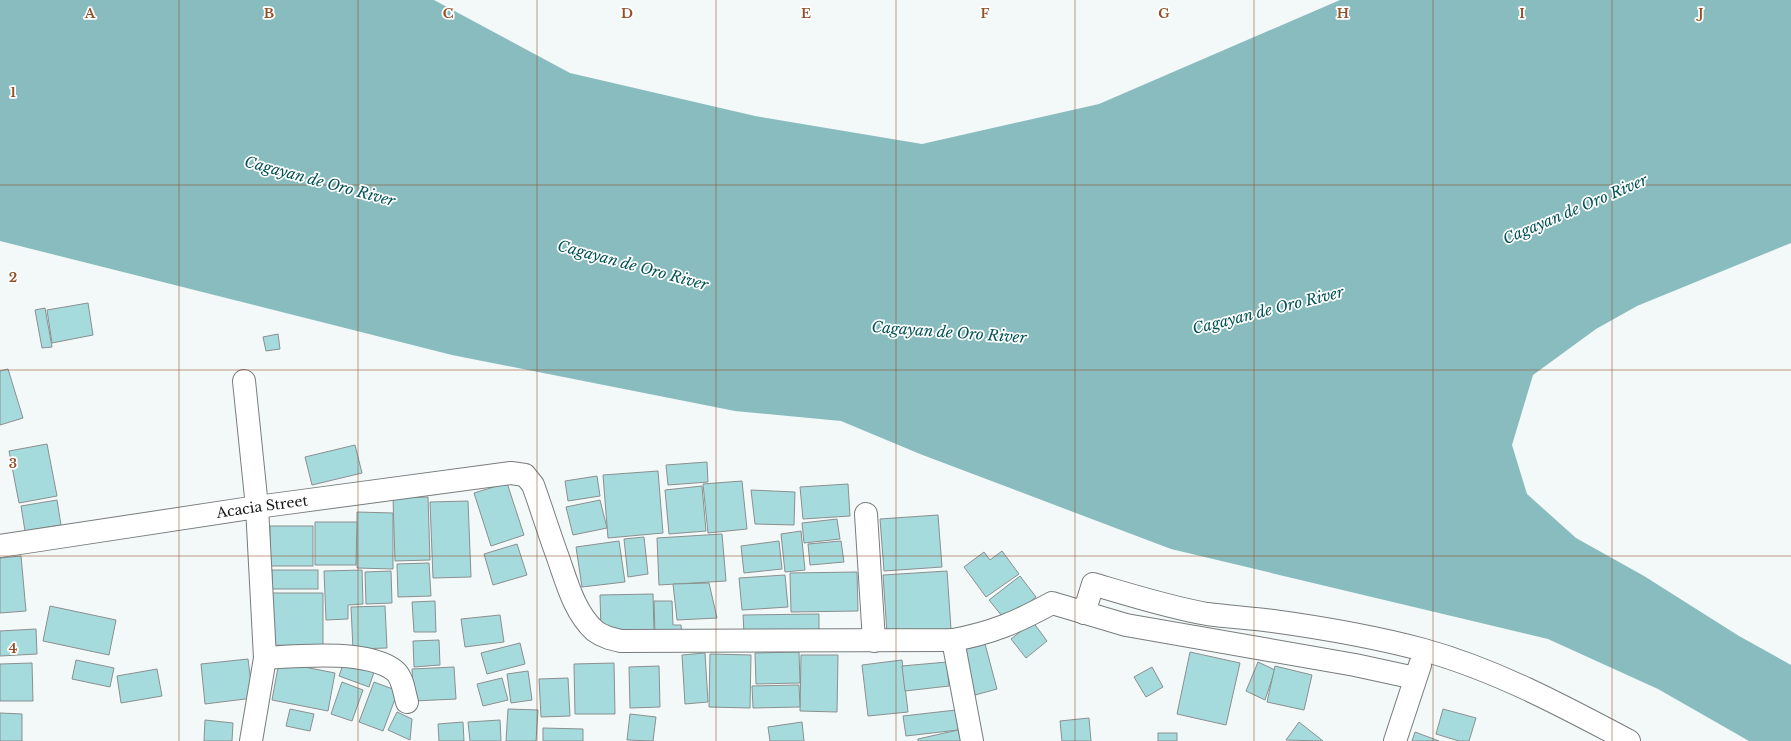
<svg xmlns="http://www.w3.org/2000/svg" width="1791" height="741" font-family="'Libre Baskerville',serif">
<rect width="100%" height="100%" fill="#f3f8f8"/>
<polygon fill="#88bcbe" points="0,0 434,0 570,73 755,116 922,144 1099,104 1340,0 1791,0 1791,243 1637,306 1596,329 1533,375 1512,445 1527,494 1576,538 1644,576 1739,636 1791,665 1791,741 1749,741 1658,689 1548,639 1171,549 920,454 841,421 735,411 452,355 0,241"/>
<g fill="#a6dbde" stroke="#8b8f8f">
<polygon points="88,303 93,335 52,343 47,310"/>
<polygon points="45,308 52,347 42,348 35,310"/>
<polygon points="278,334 280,349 266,351 263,337"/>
<polygon points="8,369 23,418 0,425 0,371"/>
<polygon points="47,444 57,496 19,503 9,451"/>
<polygon points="355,445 362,473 312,485 305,457"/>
<polygon points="707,462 708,482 668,485 666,465"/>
<polygon points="658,471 663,533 608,538 603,475"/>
<polygon points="597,476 600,496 568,501 565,481"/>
<polygon points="742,481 747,529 708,533 703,484"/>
<polygon points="507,483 524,535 491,546 474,493"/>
<polygon points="848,484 850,516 803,519 800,487"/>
<polygon points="702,486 706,531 669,534 665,490"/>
<polygon points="751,490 795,492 794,525 755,524"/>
<polygon points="428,497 430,560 395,561 393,498"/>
<polygon points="57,500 61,525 25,531 21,506"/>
<polygon points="600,500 607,528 573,535 566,507"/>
<polygon points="468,501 471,577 433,578 430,502"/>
<polygon points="357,512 393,513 393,569 357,568"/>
<polygon points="938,515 942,567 884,571 880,519"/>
<polygon points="837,519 840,539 804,543 802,523"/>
<polygon points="315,522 357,522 356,565 315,565"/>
<rect x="270" y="526" width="43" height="40"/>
<polygon points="801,531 805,570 785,572 781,534"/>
<polygon points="722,534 726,581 659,585 657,538"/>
<polygon points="644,537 648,574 628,577 624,539"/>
<polygon points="619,541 625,582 582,587 576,547"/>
<polygon points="779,541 782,569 744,573 741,546"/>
<polygon points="841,541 844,562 810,565 808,544"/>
<polygon points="517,544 527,575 493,585 484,554"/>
<polygon points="1002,551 1019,574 986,597 964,567 984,552 990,560"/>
<polygon points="21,556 26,611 0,613 0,558"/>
<polygon points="429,563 431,596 398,597 397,564"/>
<rect x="272" y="570" width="46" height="19"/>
<polygon points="362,570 363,604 348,605 348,619 326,620 324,571"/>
<polygon points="391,571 392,603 366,604 365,572"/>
<polygon points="947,571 951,629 887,633 883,575"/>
<polygon points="857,572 858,611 791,612 790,573"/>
<polygon points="785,575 788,607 742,610 739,578"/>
<polygon points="1020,576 1036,597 1006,621 989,600"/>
<polygon points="709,583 717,618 677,620 673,584"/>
<polygon points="269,593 323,593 323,646 269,645"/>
<polygon points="653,594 654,631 601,631 600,595"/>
<polygon points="435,601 436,632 414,632 412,602"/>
<polygon points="654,601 672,601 673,625 681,625 682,635 655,635"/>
<polygon points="50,606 116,620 109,655 43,641"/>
<polygon points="385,606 387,648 353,649 351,607"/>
<polygon points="819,614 819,632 744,633 743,615"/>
<polygon points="500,615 504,642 465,647 461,619"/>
<polygon points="1033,622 1047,641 1026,658 1011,639"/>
<polygon points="36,629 37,654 0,656 0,631"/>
<polygon points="439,640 440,665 414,667 413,641"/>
<polygon points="520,643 525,664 487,674 481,653"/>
<polygon points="985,644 997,689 975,695 963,650"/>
<polygon points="799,652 800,683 756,684 755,653"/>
<polygon points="1190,652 1240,663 1226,725 1177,714"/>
<polygon points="705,653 708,702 685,704 682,655"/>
<polygon points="710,654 751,655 750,708 709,707"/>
<polygon points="801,655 838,655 837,712 800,711"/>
<polygon points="248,659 253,698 205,704 201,664"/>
<polygon points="76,660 114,668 110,687 72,679"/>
<polygon points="902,660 908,712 868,716 862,665"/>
<polygon points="279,662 335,673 328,711 272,700"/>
<polygon points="344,662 374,672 369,687 339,676"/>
<polygon points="947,662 949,686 905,691 902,666"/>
<polygon points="1258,662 1275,670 1265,700 1246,691"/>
<polygon points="32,663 33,701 0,701 0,664"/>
<polygon points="614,663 615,714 575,714 574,664"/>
<polygon points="659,666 660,707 630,708 629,667"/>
<polygon points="1275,666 1312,675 1304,710 1267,702"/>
<polygon points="454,667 456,699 414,701 412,669"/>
<polygon points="1152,667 1163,687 1146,697 1134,677"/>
<polygon points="157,669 162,696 121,703 117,676"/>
<polygon points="528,671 532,700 511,703 507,674"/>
<polygon points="502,678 508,700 483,706 477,684"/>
<polygon points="568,678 570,716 541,717 539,679"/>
<polygon points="342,682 363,690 352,721 331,714"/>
<polygon points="374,682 398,691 383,731 359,722"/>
<polygon points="799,685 800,707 753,708 752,686"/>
<polygon points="290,709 314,714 310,731 286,726"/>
<polygon points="508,709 538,710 536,741 506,741"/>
<polygon points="1443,709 1476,718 1469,741 1459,741 1436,734"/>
<polygon points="956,710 958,730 906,736 903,716"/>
<polygon points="397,712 412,719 410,740 388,730"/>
<polygon points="0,713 22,714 22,741 0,741"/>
<polygon points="630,714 656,717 653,741 627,740"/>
<polygon points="1089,718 1091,741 1062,741 1060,721"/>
<polygon points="205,720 233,723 232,741 204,741"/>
<polygon points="500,720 501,741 470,741 468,722"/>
<polygon points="463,722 464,741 439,741 438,724"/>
<polygon points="802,722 804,741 770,741 768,727"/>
<polygon points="1299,722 1323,741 1286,740"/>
<polygon points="543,728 583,729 583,741 543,741"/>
<polygon points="958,730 961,741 918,741 918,739"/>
<polygon points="1415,732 1439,741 1412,741"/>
<rect x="1158" y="733" width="19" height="8"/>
</g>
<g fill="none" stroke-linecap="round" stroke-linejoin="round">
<g stroke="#787c7c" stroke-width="24">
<g id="minor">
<polyline points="244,381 257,507 265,658 251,741"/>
<polyline points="866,514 874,641"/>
<path id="s1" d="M0,546L257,507L511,473L525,475L533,485C541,507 548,530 556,552C566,579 573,611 595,631C603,637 612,639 621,641L953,640C992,633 1017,622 1052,603L1126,625L1355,665L1415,678"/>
<path d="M1084,613L1093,584C1130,595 1168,607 1207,614C1229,617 1251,618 1273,621C1324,628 1375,637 1424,650C1496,670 1563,706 1629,741"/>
<polyline points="953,640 972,741"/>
<path d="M265,658C298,656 368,649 395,671C403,678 404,692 407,702"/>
<polyline points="1395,741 1420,665"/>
</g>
</g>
<use href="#minor" stroke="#fff" stroke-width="22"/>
</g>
<path fill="none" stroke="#944f25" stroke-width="1" stroke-opacity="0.55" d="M179,0V741M358,0V741M537,0V741M716,0V741M896,0V741M1075,0V741M1254,0V741M1433,0V741M1612,0V741M0,185H1791M0,370H1791M0,556H1791"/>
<g text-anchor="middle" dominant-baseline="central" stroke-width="3.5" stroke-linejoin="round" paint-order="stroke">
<g font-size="14" fill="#141616" stroke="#fff">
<text stroke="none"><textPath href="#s1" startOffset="265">Acacia Street</textPath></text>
</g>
<g font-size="15" font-style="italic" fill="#025356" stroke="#fff">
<text transform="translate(320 181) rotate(15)">Cagayan de Oro River</text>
<text transform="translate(1575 209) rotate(-23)">Cagayan de Oro River</text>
<text transform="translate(633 265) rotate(15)">Cagayan de Oro River</text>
<text transform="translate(1268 310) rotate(-14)">Cagayan de Oro River</text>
<text transform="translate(949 332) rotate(4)">Cagayan de Oro River</text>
</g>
</g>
<g font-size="13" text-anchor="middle" font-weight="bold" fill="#944f25" stroke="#fff" stroke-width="3.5" stroke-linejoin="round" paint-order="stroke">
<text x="90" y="18">A</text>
<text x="269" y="18">B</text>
<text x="448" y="18">C</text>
<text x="627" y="18">D</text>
<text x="806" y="18">E</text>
<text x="985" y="18">F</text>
<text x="1164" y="18">G</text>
<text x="1343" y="18">H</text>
<text x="1522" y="18">I</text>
<text x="1701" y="18">J</text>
<text x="13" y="97">1</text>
<text x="13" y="282">2</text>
<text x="13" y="468">3</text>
<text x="13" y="653">4</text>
</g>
</svg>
